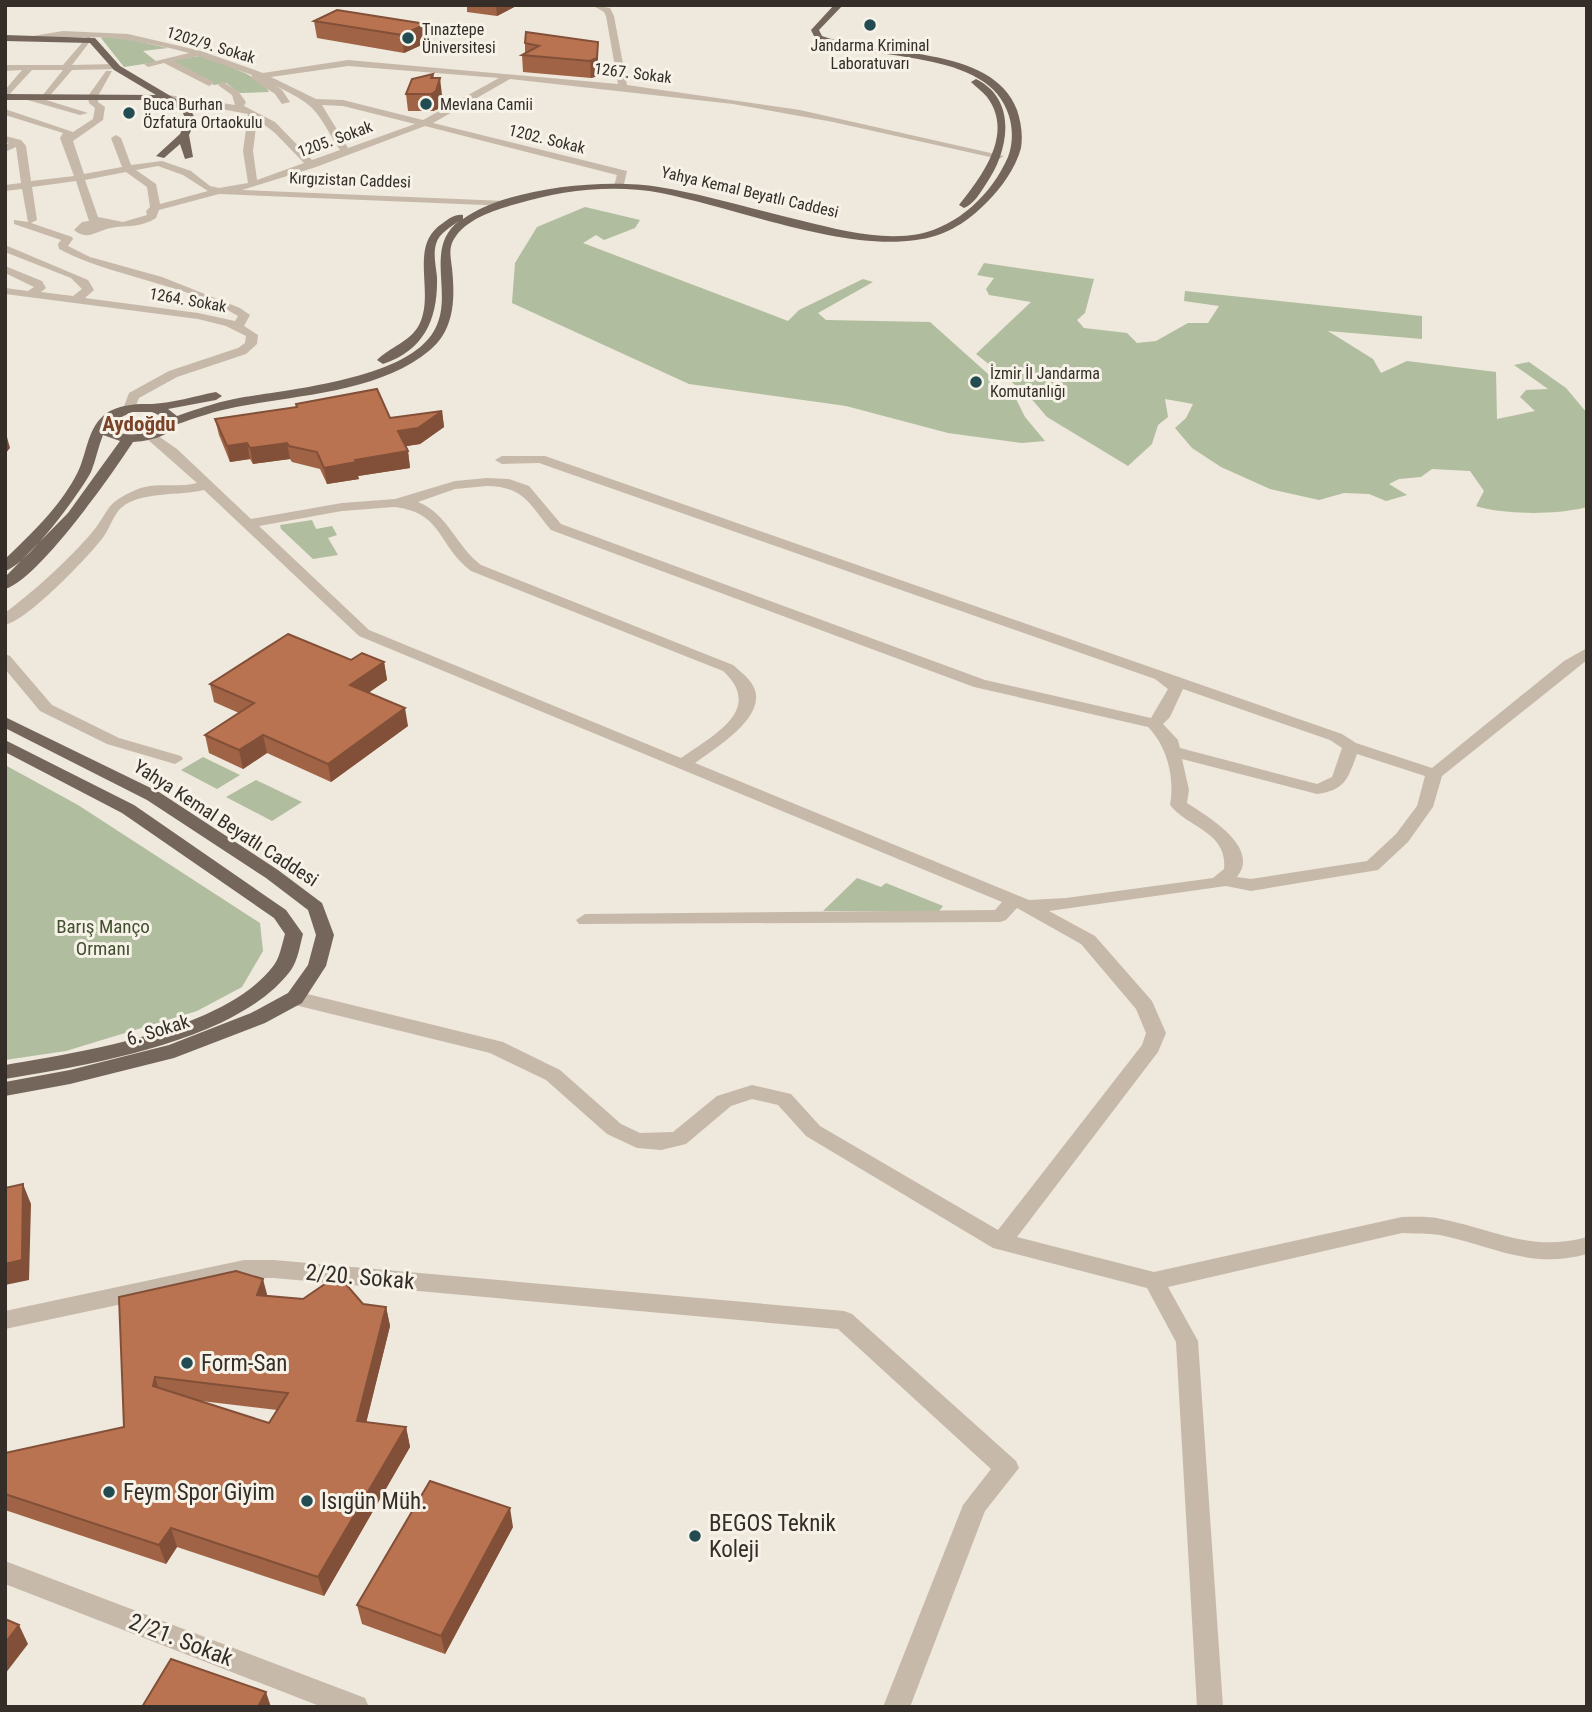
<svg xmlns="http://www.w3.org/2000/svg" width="1592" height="1712" font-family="'Roboto Condensed',sans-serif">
<rect width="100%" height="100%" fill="#efe8dc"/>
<g fill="#b0bd9e">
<polygon points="109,35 168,48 143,51 157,62 124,67 101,38"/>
<path d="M199,56C217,62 261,75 269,92L240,93L226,83L214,85L169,61Z"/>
<polygon points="585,207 640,220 635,228 604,240 596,235 583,243 788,321 799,310 863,279 873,282 818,313 826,320 930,322 1016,399 1025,417 1045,441 1022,443 948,433 846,406 689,384 512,303 515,263 537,227"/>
<path d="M984,263L1094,279L1085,313L1077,320L1084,328L1127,333L1137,343L1156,341L1188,323H1208L1219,306L1184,301L1185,291L1422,316V339L1328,331L1373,359L1381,373L1407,361L1496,372L1497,419L1535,411L1520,397L1526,390L1548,389L1514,365L1529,362L1566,388L1587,413V507C1557,515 1505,515 1476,506L1484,491L1470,471L1432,469L1421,477L1399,479L1389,484L1407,495L1386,501L1369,494L1344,493L1319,500L1270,489L1221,467L1192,448L1175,428L1186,418L1193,404L1165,399L1168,417L1158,425L1152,444L1128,466L1047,417L1029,396L976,354L1031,302L989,295L986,289L994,278L977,275Z"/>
<polygon points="312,520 316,529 332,526 337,535 328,538 338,555 313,559 281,529 280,525"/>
<polygon points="203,757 240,775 217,789 181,770"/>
<polygon points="5,765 78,805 260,923 263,951 242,987 197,1011 66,1051 5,1060"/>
<polygon points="256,780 302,802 272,821 226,797"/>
<polygon points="857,878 881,887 886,883 943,906 939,911 823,911"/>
</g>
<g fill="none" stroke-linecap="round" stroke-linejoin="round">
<g fill="#c6b9aa" fill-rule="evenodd">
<path d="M592,5L610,8L614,16L627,85L800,110L1004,156L999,159L833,122L733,104L510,79L433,123L627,171L623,188L614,186L617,175L425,126L316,167L242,190L505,201L510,204L509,206L219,194L159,210L156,218C141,228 127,225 111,228C97,230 88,242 74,230L82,222L89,221L76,181L32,187L37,220L31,223L72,237L73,239L68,246L90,257L162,277L240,308L250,315L244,326L258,335L257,344L246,354L177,377L139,398L133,412H125L123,409L129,393L169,371L238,348L245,343L246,336L226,326L198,319L5,294V288L28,291L34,287L5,273V266L42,281L46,288L41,292L73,296L82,289L71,278L5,252V245L88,280L94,290L85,298L198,313L235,321L238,316C185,283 114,278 59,249L58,244L61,240L14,224V220L28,222L22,189L5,191V185L21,183L16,147L5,152V145L9,143L5,142V136L21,140L26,146L31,181L74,176L60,138L63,133L5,115V109L73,132L93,119L95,108L89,103L88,96L106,71H112L98,96V102L105,107L103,120L73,141L84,174L122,167L111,138L116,135L121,138L131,165L162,161L191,171L210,186L219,188L248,183L243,151L248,114L163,98L168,95L235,105L232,95L218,85L223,82L238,91L246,102L244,106L275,122L312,160L340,150C315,110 319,107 276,86L282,90L290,102L282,104L275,94L252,79V75L198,56L174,61L212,81L214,83L209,86L164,63L148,67L144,64L189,53C138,39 88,32 36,41L33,36L63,31L128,34L201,51L263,73L348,60L618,84L606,16L604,12ZM348,66L499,78L423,120L343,100L316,99L271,77ZM322,105L343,106L415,124L348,148ZM257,119L275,133L304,163L257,180L253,151ZM158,166L183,175L208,191L160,204L156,184L136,170ZM126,172L147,187L150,207L146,211L147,215L123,222L98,217L85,180Z"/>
<polygon points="88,36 92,39 72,65 116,64 119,65 119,69 72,70 47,99 42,96 63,70 32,70 5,99 5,90 22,70 5,71 5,65 63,65"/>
<polygon points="24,95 30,95 88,113 80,115 24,99"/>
<path d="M151,431L177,449L251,519L342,503L395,499L455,481L487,478L509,479L529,486L561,524L985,680L1151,718L1168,689L1155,679L539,463L502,464L495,460L502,456H545L1342,734L1356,743L1432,768L1564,661L1587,648V660L1442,776L1433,807L1408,842L1378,870L1251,891L1226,886L1049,911L1095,936L1152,1001L1166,1033L1158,1052L1017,1237L1154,1272L1402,1217C1415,1217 1428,1216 1441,1219C1494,1229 1531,1253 1587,1237V1254C1530,1270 1494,1246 1440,1235C1427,1233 1414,1234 1402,1233L1168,1287L1198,1341L1223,1707H1197L1176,1342L1147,1288L993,1248L806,1136L778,1105L752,1099L731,1106L686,1144L661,1150L637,1148L607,1134L546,1080L490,1053L295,1005L288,1003L285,998L288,993L295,991L503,1042L560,1070L621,1124L640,1133L673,1132L717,1096L752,1085L791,1094L820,1126L998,1230L1142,1045L1146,1033L1136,1009L1081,944L1017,908L1006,920L1000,922L579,924L576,920L585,914L995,910L1002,902L359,636L204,490C180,496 140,491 121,508C113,515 109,531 101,540C85,560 29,619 5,625V613C35,590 63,565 89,536C111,511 102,504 138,489C156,482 179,488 197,483L146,438V432ZM487,486C525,487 529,504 551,530L974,687L1148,727C1167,746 1175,778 1170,805C1188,828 1228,832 1224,869L1213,878L1066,898L1029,900L695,763C713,750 759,722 756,695C755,682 742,673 733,665L481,565C456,546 448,514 418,502L455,489ZM394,507C443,512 437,545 471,571L723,671C765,710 713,735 681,758L369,630L259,526L342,511ZM1183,689L1330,740L1342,748L1332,777L1317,784L1180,748L1178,740L1163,724L1170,717ZM1357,754L1425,776L1417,806L1396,834L1367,861L1251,879L1237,877C1261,847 1207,816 1187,803L1189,790L1182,759L1317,794C1346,790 1348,778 1357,754Z"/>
<polygon points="5,654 10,656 52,705 119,738 181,756 183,759 175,764 107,744 40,711 5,669"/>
<polygon points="244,1260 274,1260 844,1311 852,1314 1016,1461 1019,1468 985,1511 910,1707 883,1707 963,1505 991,1469 838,1329 274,1278 244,1278 5,1329 5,1311"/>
<polygon points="5,1561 365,1698 369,1707 322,1707 5,1584"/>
</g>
<g fill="#75665b" fill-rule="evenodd">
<path d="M834,5H843L819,30L822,36C877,57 993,44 1017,110C1021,122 1023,135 1021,148C1015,170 999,191 983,206C965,224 942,237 916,240C842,251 736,208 661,193C613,184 562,190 516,204C494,210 462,220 452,243C449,251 451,260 452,268C455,298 455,329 430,350C381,392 297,395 236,407C215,411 195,418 175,425C167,438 147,441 133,442C113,473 38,580 5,589V577L68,513L120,441L103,435C98,447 96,460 91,472C80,493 27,565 5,571V559C32,533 65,502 80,467C88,447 89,423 110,411C124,404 137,404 152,404C173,403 195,396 216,392L222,396L216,400L168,409L177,416C196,409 215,403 234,399C286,389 412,380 436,327C453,292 424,248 459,221C451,227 439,233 436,244C433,254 436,267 437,277C438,318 425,350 383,364L377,360C390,347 410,342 419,325C436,292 407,246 443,223C450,218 455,214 463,215V219C508,187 606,178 659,187C707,195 756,210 803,221C840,230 881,241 919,234C958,226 992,194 1008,157C1013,144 1013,129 1009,116C990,48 870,61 816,40L811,30ZM132,412H152L165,418L162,425C147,434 128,439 111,429V422Z"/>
<polygon points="5,35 95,38 120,66 189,107 196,120 189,135 193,157 185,159 180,144 164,158 156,156 180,134 186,120 182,111 164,100 5,100 5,94 156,95 114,70 90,43 5,41"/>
<path d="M976,79C1019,100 1008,153 986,184C980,193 974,204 964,208L959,205C981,177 1015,134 987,97C983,92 976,87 971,82Z"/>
<polygon points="5,717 159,792 278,870 322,903 334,935 326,966 302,1003 265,1023 174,1058 70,1084 5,1096 5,1082 70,1070 169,1045 251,1013 288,993 308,965 316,935 308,910 266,878 147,800 5,728"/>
<path d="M5,740L134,805L286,910L303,934C300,945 298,960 291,970C239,1041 88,1065 5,1079V1065C81,1052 226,1030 274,965C280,957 282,944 285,934L274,918L122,813L5,752Z"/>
</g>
</g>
<g fill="#a06345" fill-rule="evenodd">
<polygon points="467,5 518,5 497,16 467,12"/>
<polygon points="337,10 428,42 404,53 317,38 314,21"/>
<polygon points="598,42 598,76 591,78 523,72 522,55 525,53 525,43"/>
<polygon points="433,74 434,78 442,95 438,109 433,111 408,111 406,94"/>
<polygon points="296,404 390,418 442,411 444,427 420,444 406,446 408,451 410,468 358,476 359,479 327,484 320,469 292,462 290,459 253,464 250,459 230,462 219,435 215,419 296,407"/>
<polygon points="351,660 384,662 387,680 369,692 408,726 331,782 267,753 243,769 209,753 205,735 239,713 214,702 210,684"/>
<path d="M267,1296L386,1307L390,1326L366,1422L406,1427L410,1447L324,1596L177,1547L166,1564L5,1510V1453L124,1427L119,1297ZM201,1401L277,1410L269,1423Z"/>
<polygon points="513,1527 445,1654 362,1624 357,1605"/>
</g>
<g fill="#825038">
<polygon points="496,5 518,5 497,16"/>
<polygon points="426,24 428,42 404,53 402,35"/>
<polygon points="598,42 598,76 591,78 590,61"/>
<polygon points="433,74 435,91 440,78 442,95 438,109 433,111 431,94 431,78"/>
<polygon points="442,411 444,427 420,444 401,447 398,431"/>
<polygon points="5,430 10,448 5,454"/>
<polygon points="247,443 250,459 230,462 227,446"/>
<polygon points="287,443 290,459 253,464 250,448"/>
<polygon points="408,451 410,468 358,476 359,479 327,484 324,468 355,460"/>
<polygon points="384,662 387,680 354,703 350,685"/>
<polygon points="405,708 408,726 331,782 328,764"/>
<polygon points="263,735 267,753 243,769 239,750"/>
<polygon points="23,1184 31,1204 29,1280 5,1285 5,1264"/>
<polygon points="263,1279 268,1298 257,1295"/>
<polygon points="386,1307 390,1326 362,1440 357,1421"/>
<polygon points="155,1377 161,1396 153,1386"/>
<polygon points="406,1427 410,1447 324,1596 318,1577"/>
<polygon points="510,1508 513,1527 445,1654 441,1636"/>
<polygon points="171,1528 177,1547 166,1564 159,1545"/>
<polygon points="19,1625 28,1644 5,1674 5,1643"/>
<polygon points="266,1692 271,1707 258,1707"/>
</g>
<g fill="#ba7350" stroke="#825038" stroke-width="2" fill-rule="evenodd">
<polygon points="337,10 426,24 402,35 314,21"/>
<polygon points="526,32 598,42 597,58 590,61 522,55 539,46 525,43"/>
<polygon points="433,74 431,78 440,78 436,91 431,94 406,94 412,79"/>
<polygon points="377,389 390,418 442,411 418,428 398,431 408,451 355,460 356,462 324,468 317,452 289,446 287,443 250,448 247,443 227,446 215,419 297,407 296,404"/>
<polygon points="288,634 351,660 362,653 384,662 350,685 405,708 328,764 263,735 239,750 205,735 254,703 210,684"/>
<polygon points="23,1184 22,1260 5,1264 5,1188"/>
<path d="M236,1271L263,1279L257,1295L303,1299L338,1275L363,1304L386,1307L357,1421L406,1427L318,1577L171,1528L159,1545L5,1494V1453L124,1427L119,1297ZM155,1377L288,1393L269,1423L153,1386Z"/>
<polygon points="430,1481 510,1508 441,1636 357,1605"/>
<polygon points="5,1619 19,1625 5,1643"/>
<polygon points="171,1659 266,1692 258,1707 142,1707"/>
</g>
<g fill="#224b52" stroke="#f7f2e8" stroke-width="2.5">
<circle cx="870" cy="25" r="7"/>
<circle cx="408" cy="38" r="7"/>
<circle cx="426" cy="104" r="7"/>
<circle cx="129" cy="113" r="7"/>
<circle cx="976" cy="382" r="7"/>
<circle cx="187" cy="1363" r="7"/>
<circle cx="109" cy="1492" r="7"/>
<circle cx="307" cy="1501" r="7"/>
<circle cx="695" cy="1536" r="7"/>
</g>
<g text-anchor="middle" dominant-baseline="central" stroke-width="6" stroke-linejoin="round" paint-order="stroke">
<g font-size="16" fill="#342d28" stroke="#f7f2e8" text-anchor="start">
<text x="422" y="29">Tınaztepe<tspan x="422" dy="18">Üniversitesi</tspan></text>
<text x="870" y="45" text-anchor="middle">Jandarma Kriminal<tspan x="870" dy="18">Laboratuvarı</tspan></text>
<text x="143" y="104">Buca Burhan<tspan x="143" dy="18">Özfatura Ortaokulu</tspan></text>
<text x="440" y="104">Mevlana Camii</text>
<text x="990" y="373">İzmir İl Jandarma<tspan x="990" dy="18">Komutanlığı</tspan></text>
</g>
<g font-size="16" fill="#342d28" stroke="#f7f2e8">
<text transform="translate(211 45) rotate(17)">1202/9. Sokak</text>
<text transform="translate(633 73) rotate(7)">1267. Sokak</text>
<text transform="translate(335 139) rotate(-20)">1205. Sokak</text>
<text transform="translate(547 139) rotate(14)">1202. Sokak</text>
<text transform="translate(350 180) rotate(2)">Kırgızistan Caddesi</text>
<text transform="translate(750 192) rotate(13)">Yahya Kemal Beyatlı Caddesi</text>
<text transform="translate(188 300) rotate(10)">1264. Sokak</text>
</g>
<g font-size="19" fill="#342d28" stroke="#f7f2e8">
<text transform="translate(226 823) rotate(33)">Yahya Kemal Beyatlı Caddesi</text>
<text transform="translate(158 1030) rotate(-17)">6. Sokak</text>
</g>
<g font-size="19" fill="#41502f" stroke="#f7f2e8">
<text x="103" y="926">Barış Manço<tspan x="103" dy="22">Ormanı</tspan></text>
</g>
<g font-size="21" font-weight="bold" fill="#7b442a" stroke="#f7f2e8">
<text x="139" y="424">Aydoğdu</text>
</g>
<g font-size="23" fill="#342d28" stroke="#f7f2e8">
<text transform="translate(360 1277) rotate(5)">2/20. Sokak</text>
<text transform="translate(181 1640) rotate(21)">2/21. Sokak</text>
</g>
<g font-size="23" fill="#342d28" stroke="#f7f2e8" text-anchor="start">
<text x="201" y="1363">Form-San</text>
<text x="123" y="1492">Feym Spor Giyim</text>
<text x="321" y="1501">Isıgün Müh.</text>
<text x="709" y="1523">BEGOS Teknik<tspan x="709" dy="26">Koleji</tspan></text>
</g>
</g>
<rect width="1592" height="1712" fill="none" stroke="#342d28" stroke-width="14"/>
</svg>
